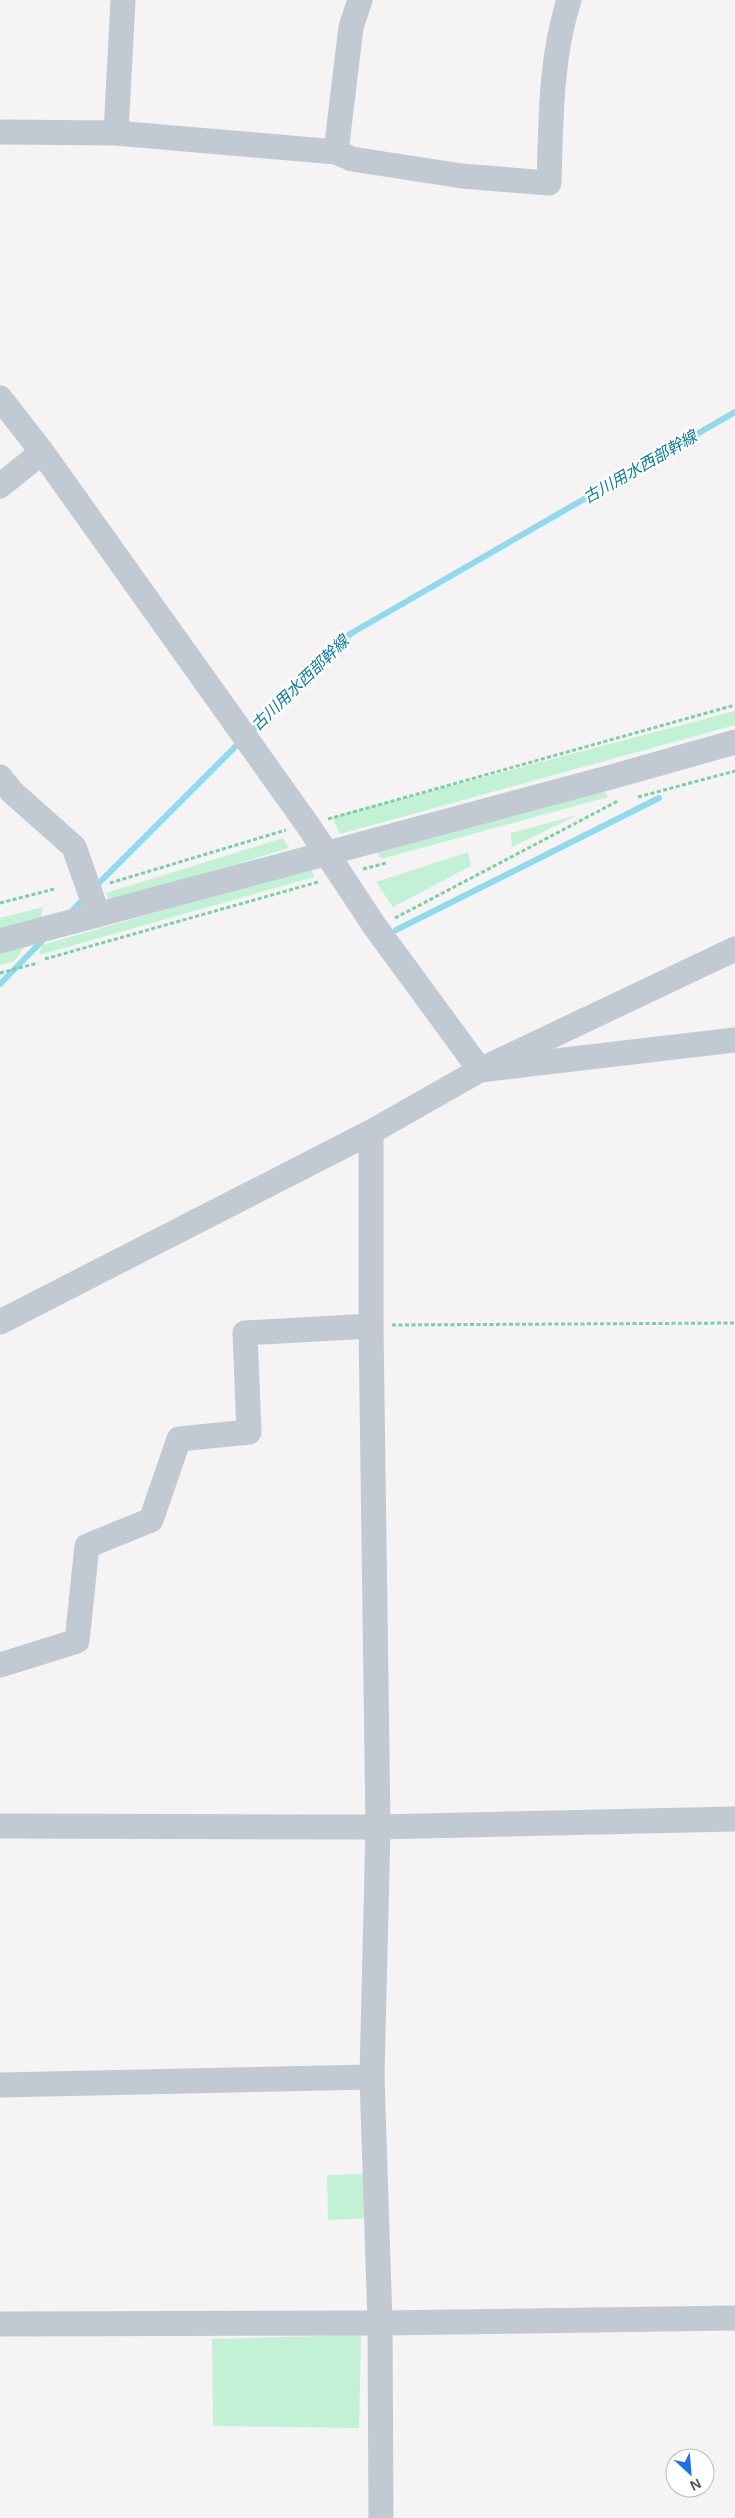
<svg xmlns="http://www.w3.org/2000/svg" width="735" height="2518" font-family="Helvetica,'Noto Sans JP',sans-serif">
<rect width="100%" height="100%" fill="#f5f3f3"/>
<g fill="#c3f1d5">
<polygon points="735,711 735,725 340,834 332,817"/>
<polygon points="603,788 608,797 381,859 374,847"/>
<polygon points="578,815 512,847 511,833"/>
<polygon points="283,838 289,848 110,902 106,893"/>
<polygon points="468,852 471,866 393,907 376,882"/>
<polygon points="311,868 314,877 39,955 42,945"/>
<polygon points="43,907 40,921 0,931 0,918"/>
<polygon points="27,944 13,962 0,965 0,952"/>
<polygon points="363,2174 366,2218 328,2220 327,2175"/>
<polygon points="361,2335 359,2428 213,2426 212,2339"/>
</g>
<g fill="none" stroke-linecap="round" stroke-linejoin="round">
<g stroke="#90daee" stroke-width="6">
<polyline points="249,734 350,634 735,412"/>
<polyline points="95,887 242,740"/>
<polyline points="69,914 86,896"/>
<polyline points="396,930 659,798"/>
<polyline points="0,984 44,939"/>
</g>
<g stroke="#7ad0a6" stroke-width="3" stroke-dasharray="4 2.5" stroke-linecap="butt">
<polyline points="638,797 735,771"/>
<polyline points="328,819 735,705"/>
<polyline points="363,869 386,863"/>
<polyline points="110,883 286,830"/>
<polyline points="0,903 54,889"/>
<polyline points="395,918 616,802 616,799"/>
<polyline points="45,959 318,882"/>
<polyline points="0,973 38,963"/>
<polyline points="392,1325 735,1323"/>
</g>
<g stroke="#c1cad2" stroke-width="25">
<path d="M0,132L116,133L336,152L352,159L462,176L549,183C551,121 550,60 569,0"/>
<polyline points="116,133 123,0"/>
<polyline points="336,152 351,27 360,0"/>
<polyline points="0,398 42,452 307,824 376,928 480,1070 735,1040"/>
<polyline points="0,486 42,452"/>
<polyline points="0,777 12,792 74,847 98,915"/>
<polyline points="0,941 611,777 735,742"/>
<polyline points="371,1132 371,1326 378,1827 372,2077 380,2323 381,2518"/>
<polyline points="0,1322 371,1132 480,1070 735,949"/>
<polyline points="0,1665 77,1641 87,1546 151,1520 179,1439 249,1432 245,1333 371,1326"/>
<polyline points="0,1826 378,1827 735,1819"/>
<polyline points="0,2085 372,2077"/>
<polyline points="0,2324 380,2323 735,2318"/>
</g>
</g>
<g text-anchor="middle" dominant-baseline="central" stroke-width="4.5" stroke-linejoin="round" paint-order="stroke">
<g font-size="16" font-style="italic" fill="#0c7c9b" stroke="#fff">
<text transform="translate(640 467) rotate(-30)">古川用水西部幹線</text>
<text transform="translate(300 683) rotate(-44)">古川用水西部幹線</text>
</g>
</g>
<g transform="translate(690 2473) rotate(154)"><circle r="24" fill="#ffffff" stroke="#b7bbc0"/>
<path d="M0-4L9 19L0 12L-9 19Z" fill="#1a73e8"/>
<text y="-8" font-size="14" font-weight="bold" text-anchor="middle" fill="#4a5661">N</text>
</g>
</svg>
